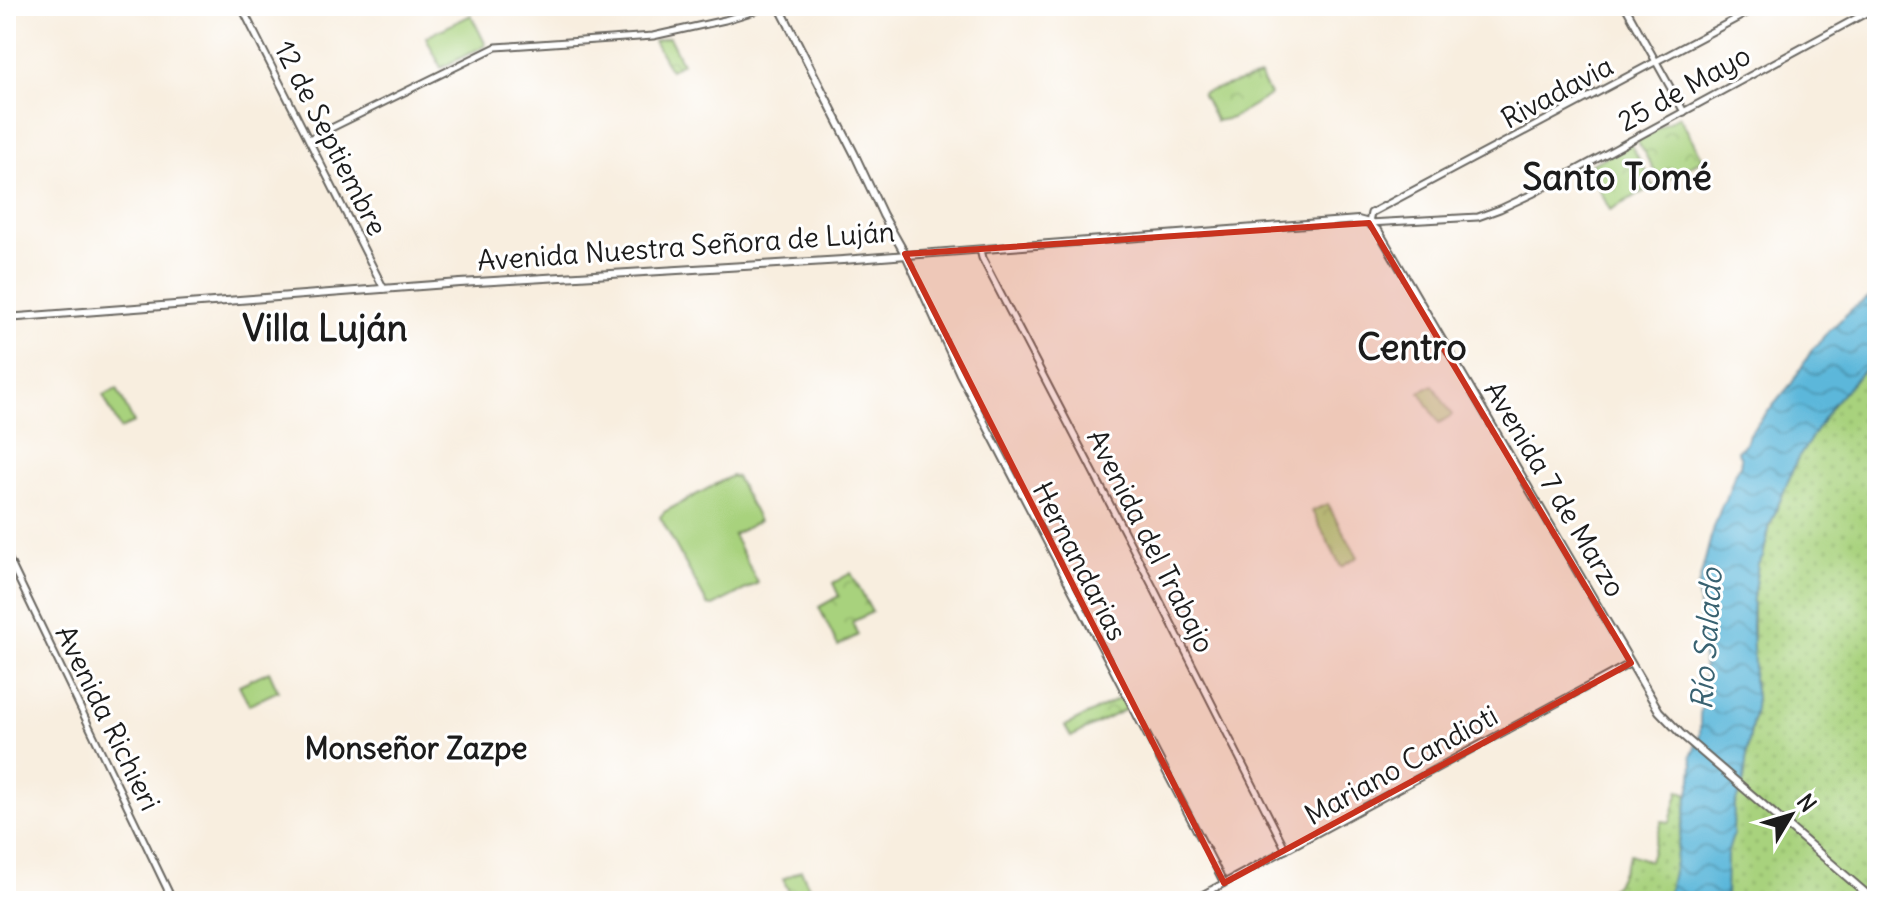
<svg xmlns="http://www.w3.org/2000/svg" width="1883" height="907" font-family="Delius,sans-serif">
<defs>
<pattern id="grass-dots" width="8" height="8" patternUnits="userSpaceOnUse" patternTransform="scale(2)"><rect width="8" height="8" fill="#a8d27d"/><path d="M2 2h.1M6 6h.1" fill="none" stroke="#90b46b" stroke-width="1.8" stroke-linecap="round"/></pattern>
<pattern id="park-crowns" width="20" height="18" patternUnits="userSpaceOnUse" patternTransform="scale(2)"><rect width="20" height="18" fill="#a8d27d"/><path d="M2 6a3 3 0 1 1 6 0M12 15a3 3 0 1 1 6 0" fill="none" stroke="#90b46b"/></pattern>
<pattern id="water-waves" width="16" height="10" patternUnits="userSpaceOnUse" patternTransform="scale(2)"><rect width="16" height="10" fill="#5cb7da"/><path d="M0 5q4-4 8 0t8 0" fill="none" stroke="#4b94b0"/></pattern>
</defs>
<rect width="100%" height="100%" fill="#fff"/>
<filter id="ink" filterUnits="userSpaceOnUse"><feTurbulence type="fractalNoise" baseFrequency=".0125" numOctaves="2"/><feDisplacementMap in="SourceGraphic" scale="16" xChannelSelector="R" yChannelSelector="G"/><feConvolveMatrix kernelMatrix="1 2 1 2 8 2 1 2 1" color-interpolation-filters="sRGB"/></filter>
<filter id="wash" filterUnits="userSpaceOnUse"><feTurbulence type="fractalNoise" baseFrequency=".006" numOctaves="4" result="noise"/><feDisplacementMap in="SourceGraphic" scale="32" xChannelSelector="R" yChannelSelector="G"/><feGaussianBlur stdDeviation="1.8" result="paint"/><feColorMatrix in="noise" values="0 0 0 0 0 0 0 0 0 0 0 0 0 0 0 0 0 1.4 0 .05"/><feComposite in="paint" operator="in"/></filter>
<g filter="url(#wash)">
<rect width="100%" height="100%" fill="#f8eedf"/>
<polygon fill="url(#grass-dots)" stroke="#62774c" stroke-width="2" points="1877,360 1877,901 1592,901 1616,884 1630,854 1649,861 1662,821 1670,822 1679,790 1688,794 1686,816 1682,826 1734,807 1752,726 1756,696 1753,679 1753,598 1758,564 1763,556 1770,525 1796,462 1816,428 1846,387 1863,371"/>
<g fill="url(#park-crowns)" stroke="#62774c" stroke-width="2">
<polygon points="669,37 682,63 670,70 654,41"/>
<polygon points="1260,76 1270,95 1232,118 1216,121 1202,93"/>
<polygon points="1679,116 1703,159 1661,183 1637,140"/>
<polygon points="1630,143 1654,186 1610,210 1587,167"/>
<polygon points="1327,504 1358,557 1341,567 1312,511"/>
<polygon points="851,573 872,612 852,622 858,635 838,646 819,607 839,596 833,583"/>
<polygon points="1124,696 1130,707 1071,737 1065,726"/>
<polygon points="801,870 816,901 793,901 783,879"/>
</g>
<g fill="#a8d27d" stroke="#62774c" stroke-width="2">
<polygon points="471,15 486,45 441,68 426,37"/>
<polygon points="1433,385 1452,415 1439,423 1420,392"/>
<polygon points="117,389 134,423 120,429 103,395"/>
<polygon points="731,476 736,477 759,521 733,535 758,583 713,606 708,605 660,517 664,512"/>
<polygon points="269,671 278,691 249,705 239,685"/>
</g>
<path fill="url(#water-waves)" stroke="#3c6a7b" stroke-width="2" d="M1877,293V360L1863,371L1833,404L1796,462L1770,525L1763,556L1758,564L1753,598L1752,627L1754,665L1753,679L1756,696L1755,708L1748,746L1744,781L1734,807L1733,835L1727,855L1726,901H1667L1692,778L1693,764L1691,756L1700,734V715L1705,686L1698,587L1712,533L1722,505L1726,500L1734,476L1740,466L1741,458L1737,450C1743,448 1748,440 1749,434L1792,383L1813,348L1819,344L1823,337L1853,308Z"/>
</g>
<g filter="url(#ink)">
<g fill="none" stroke-linecap="round" stroke-linejoin="round">
<g stroke="#696660" stroke-width="9">
<g id="secondary">
<polyline points="241,6 384,289"/>
<polyline points="1625,6 1684,112"/>
<polyline points="1760,6 1371,213 1369,223 1478,217 1500,209 1532,194 1877,7"/>
<polyline points="309,139 496,47 653,36 725,20 771,6"/>
<polyline points="980,250 982,258 1152,585 1286,850"/>
<polyline points="905,254 959,373 1224,883"/>
<polyline points="6,553 173,901"/>
<polyline points="1191,901 1631,663"/>
</g>
</g>
<g stroke="#696660" stroke-width="10">
<g id="primary">
<polyline points="779,6 854,153 883,215 905,254"/>
<polyline points="6,318 460,283 843,260 1358,220 1369,223 1379,232 1659,711 1681,734 1875,901"/>
</g>
</g>
<use href="#secondary" stroke="#fff" stroke-width="5"/>
<use href="#primary" stroke="#fff" stroke-width="6"/>
</g>
</g>
<path fill="#c8321e" fill-opacity="0.2" stroke="#c8321e" stroke-width="6" stroke-linejoin="round" d="M1369,223L1631,663L1224,883L905,254Z"/>
<g text-anchor="middle" dominant-baseline="central" stroke-width="6" stroke-linejoin="round" paint-order="stroke">
<g font-size="28" fill="#1c1c1c" stroke="#fff">
<text transform="translate(1684 88) rotate(-29)">25 de Mayo</text>
<text transform="translate(1557 92) rotate(-28)">Rivadavia</text>
<text transform="translate(331 138) rotate(63)">12 de Septiembre</text>
<text transform="translate(686 246) rotate(-4)">Avenida Nuestra Señora de Luján</text>
<text transform="translate(1555 489) rotate(59)">Avenida 7 de Marzo</text>
<text transform="translate(1151 541) rotate(63)">Avenida del Trabajo</text>
<text transform="translate(1080 561) rotate(63)">Hernandarias</text>
<text transform="translate(108 718) rotate(64)">Avenida Richieri</text>
<text transform="translate(1401 765) rotate(-29)">Mariano Candioti</text>
</g>
<g font-size="30" font-style="italic" fill="#396271" stroke="#fff">
<text transform="translate(1706 639) rotate(-86)">Río Salado</text>
</g>
<g font-size="30" font-weight="bold" fill="#1c1c1c" stroke="#fff">
<text x="416" y="748">Monseñor Zazpe</text>
</g>
<g font-size="36" font-weight="bold" fill="#1c1c1c" stroke="#fff">
<text x="1617" y="177">Santo Tomé</text>
<text x="325" y="328">Villa Luján</text>
<text x="1412" y="347">Centro</text>
</g>
</g>
<rect width="1883" height="907" fill="none" stroke="#fff" stroke-width="32"/>
<g transform="translate(1791 815) rotate(52)" stroke="#ffffff" stroke-width="6" paint-order="stroke">
<path d="M0-6L14 30L0 20L-14 30Z" fill="#1c1c1c"/>
<text y="-12" font-size="22" font-weight="bold" text-anchor="middle" fill="#1c1c1c">N</text>
</g>
</svg>
